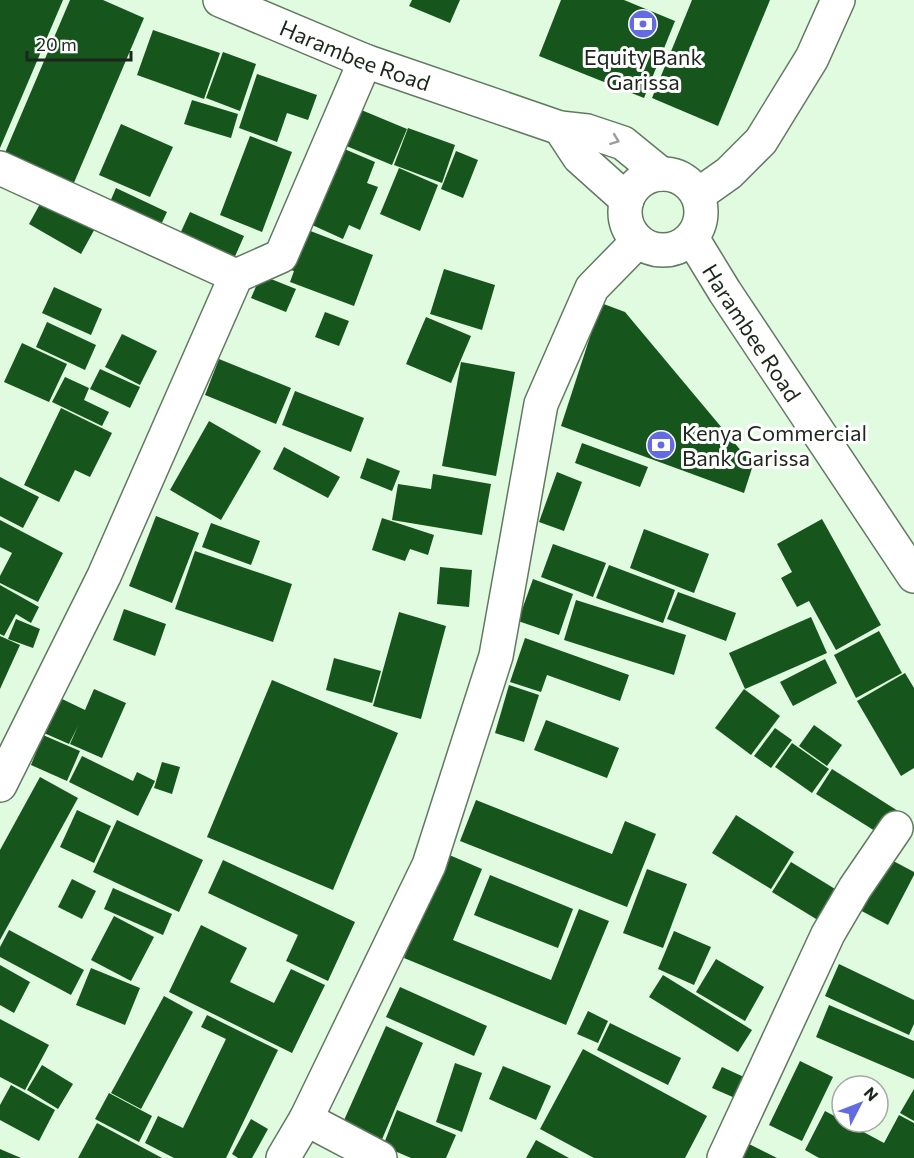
<svg xmlns="http://www.w3.org/2000/svg" width="914" height="1158" font-family="Commissioner,sans-serif">
<rect width="100%" height="100%" fill="#e1fbe0"/>
<g fill="#16551c">
<polygon points="0,0 63,0 0,148"/>
<polygon points="70,0 103,0 144,18 73,185 4,155"/>
<polygon points="412,0 460,0 450,23 409,6"/>
<polygon points="561,0 624,0 675,21 644,98 539,56"/>
<polygon points="692,0 770,0 718,126 652,98"/>
<polygon points="153,30 220,53 204,99 137,75"/>
<polygon points="223,52 256,64 240,111 206,98"/>
<polygon points="257,74 317,95 308,120 287,113 277,142 239,128"/>
<polygon points="192,100 238,114 231,138 184,124"/>
<polygon points="359,109 407,129 392,165 344,145"/>
<polygon points="121,124 173,147 150,197 99,175"/>
<polygon points="408,128 455,145 442,183 394,165"/>
<polygon points="250,136 292,152 262,232 220,215"/>
<polygon points="342,148 375,162 367,183 378,187 360,230 349,225 343,239 310,224"/>
<polygon points="456,151 478,160 463,198 441,189"/>
<polygon points="399,168 438,185 420,231 380,214"/>
<polygon points="116,188 167,212 157,233 107,209"/>
<polygon points="46,193 98,223 81,254 29,224"/>
<polygon points="190,212 244,236 233,261 179,236"/>
<polygon points="300,227 373,255 354,306 290,282 294,271 284,268"/>
<polygon points="444,269 495,285 482,330 430,314"/>
<polygon points="261,275 296,289 286,312 251,298"/>
<polygon points="54,287 102,309 91,335 42,313"/>
<polygon points="601,303 625,312 753,465 744,493 561,426"/>
<polygon points="325,312 349,321 339,346 315,337"/>
<polygon points="426,317 471,336 451,383 406,364"/>
<polygon points="47,322 96,345 85,370 36,347"/>
<polygon points="122,334 157,351 140,385 105,367"/>
<polygon points="22,343 67,364 49,402 4,382"/>
<polygon points="219,359 291,388 276,424 205,395"/>
<polygon points="461,362 515,372 496,476 442,466"/>
<polygon points="100,369 140,387 130,408 90,389"/>
<polygon points="65,377 89,388 84,400 109,412 102,426 52,402"/>
<polygon points="295,391 364,418 351,452 282,425"/>
<polygon points="61,408 112,433 90,477 75,470 59,502 24,485"/>
<polygon points="209,421 261,451 221,520 170,490"/>
<polygon points="582,443 648,467 640,487 575,463"/>
<polygon points="284,447 340,477 328,498 273,469"/>
<polygon points="367,458 400,471 392,491 360,478"/>
<polygon points="557,472 582,482 564,531 539,522"/>
<polygon points="433,474 491,484 482,535 392,520 398,484 431,489"/>
<polygon points="0,477 39,497 23,528 0,516"/>
<polygon points="156,516 199,533 172,603 129,586"/>
<polygon points="382,518 434,535 428,555 410,549 405,561 372,550"/>
<polygon points="822,519 881,625 836,650 809,601 797,607 781,578 792,572 777,544"/>
<polygon points="0,520 63,553 38,602 0,583 0,576 12,553 0,547"/>
<polygon points="211,523 260,541 251,565 202,547"/>
<polygon points="644,529 709,554 694,593 630,568"/>
<polygon points="553,544 606,563 593,597 541,577"/>
<polygon points="195,551 292,584 273,642 175,609"/>
<polygon points="609,565 675,590 663,623 596,598"/>
<polygon points="440,567 472,570 469,607 437,604"/>
<polygon points="533,579 573,594 559,635 518,621"/>
<polygon points="0,585 39,607 31,623 16,614 4,636 0,634"/>
<polygon points="678,592 736,613 726,641 667,619"/>
<polygon points="576,600 686,635 674,675 564,640"/>
<polygon points="124,609 166,624 155,656 113,640"/>
<polygon points="399,612 446,626 421,719 373,706"/>
<polygon points="811,617 827,653 745,689 729,653"/>
<polygon points="16,619 40,629 33,648 8,639"/>
<polygon points="879,631 902,673 856,698 834,655"/>
<polygon points="0,636 20,645 0,689"/>
<polygon points="525,638 629,675 620,701 547,675 541,692 510,682"/>
<polygon points="334,658 381,671 372,703 326,690"/>
<polygon points="825,659 837,683 793,706 780,682"/>
<polygon points="905,673 914,688 914,768 901,776 857,701"/>
<polygon points="272,680 398,733 333,890 207,837"/>
<polygon points="509,685 539,695 524,742 495,733"/>
<polygon points="94,689 126,703 102,758 70,744 78,726 69,744 44,733 60,698 85,710"/>
<polygon points="744,689 780,716 751,755 715,728"/>
<polygon points="546,720 619,748 607,778 534,750"/>
<polygon points="814,725 842,745 827,766 799,746"/>
<polygon points="775,728 792,740 771,768 754,756"/>
<polygon points="43,735 80,751 67,781 31,765"/>
<polygon points="792,743 829,769 812,793 775,767"/>
<polygon points="82,756 133,781 137,772 155,781 138,816 69,782"/>
<polygon points="162,762 180,767 172,794 154,788"/>
<polygon points="832,769 898,811 883,836 816,794"/>
<polygon points="40,777 78,798 0,940 0,850"/>
<polygon points="476,800 612,854 625,821 656,834 627,907 460,841"/>
<polygon points="77,810 111,826 94,863 60,847"/>
<polygon points="736,815 794,852 771,889 712,853"/>
<polygon points="117,820 203,860 179,912 93,872"/>
<polygon points="447,854 482,869 453,940 551,980 579,909 609,921 566,1025 404,958"/>
<polygon points="884,856 914,872 914,875 888,925 856,908"/>
<polygon points="223,860 355,922 328,981 286,961 298,935 208,893"/>
<polygon points="791,862 840,892 821,922 772,892"/>
<polygon points="647,869 687,884 663,948 623,933"/>
<polygon points="490,875 573,909 558,948 474,915"/>
<polygon points="72,879 96,891 82,919 58,907"/>
<polygon points="113,888 172,914 163,935 104,909"/>
<polygon points="114,916 154,937 131,981 91,960"/>
<polygon points="201,925 247,948 230,982 274,1003 291,969 325,985 292,1053 169,992"/>
<polygon points="9,930 84,970 71,995 0,957 0,947"/>
<polygon points="674,931 711,947 694,985 658,969"/>
<polygon points="716,959 764,987 745,1021 696,992"/>
<polygon points="839,964 914,1000 914,1024 909,1035 825,996"/>
<polygon points="0,965 30,982 14,1013 0,1005"/>
<polygon points="91,968 140,988 125,1025 76,1005"/>
<polygon points="663,975 752,1030 738,1052 649,997"/>
<polygon points="400,987 487,1026 474,1056 386,1017"/>
<polygon points="164,996 193,1012 141,1109 111,1093"/>
<polygon points="829,1005 914,1041 914,1079 816,1037"/>
<polygon points="588,1011 608,1021 598,1043 577,1034"/>
<polygon points="207,1015 278,1050 226,1158 174,1158 145,1143 158,1116 183,1128 226,1039 201,1027"/>
<polygon points="0,1019 49,1045 25,1090 0,1077"/>
<polygon points="610,1023 681,1058 668,1085 597,1050"/>
<polygon points="386,1026 423,1043 380,1144 341,1127"/>
<polygon points="583,1049 707,1116 685,1158 594,1158 540,1129"/>
<polygon points="800,1061 833,1077 802,1141 769,1125"/>
<polygon points="455,1063 482,1073 462,1132 436,1122"/>
<polygon points="42,1065 73,1084 58,1109 27,1090"/>
<polygon points="503,1066 551,1086 536,1120 489,1099"/>
<polygon points="722,1067 744,1077 735,1098 712,1088"/>
<polygon points="11,1085 55,1110 39,1141 0,1120 0,1105"/>
<polygon points="914,1089 914,1121 900,1113"/>
<polygon points="109,1093 152,1116 139,1142 95,1119"/>
<polygon points="397,1110 456,1135 446,1158 411,1158 383,1146"/>
<polygon points="825,1111 842,1120 842,1122 845,1122 884,1143 899,1115 914,1123 914,1158 819,1158 805,1150"/>
<polygon points="251,1119 268,1129 252,1158 238,1158 232,1154"/>
<polygon points="97,1123 162,1158 78,1158"/>
<polygon points="536,1140 569,1158 526,1158"/>
<polygon points="749,1144 777,1158 743,1158"/>
<polygon points="0,1149 21,1158 0,1158"/>
</g>
<g fill="none" stroke-linecap="round" stroke-linejoin="round">
<g stroke="#617961" stroke-width="36">
<g id="minor">
<path id="s1" d="M220,0L365,61L560,128L587,131L623,143L661,174"/>
<polyline points="560,128 579,157 627,200"/>
<polyline points="0,168 236,276"/>
<circle cx="663" cy="212" r="38"/>
<polyline points="698,195 729,173 761,141 812,58 838,0"/>
<path id="s2" d="M692,238L725,292L914,576"/>
<polyline points="0,785 104,576 236,276 281,256 365,61"/>
<polyline points="306,1119 380,1158"/>
<polyline points="283,1158 306,1119 429,865 496,656 541,404 592,288 638,241"/>
<polyline points="724,1158 828,934 855,888 896,828"/>
</g>
</g>
<use href="#minor" stroke="#fff" stroke-width="33"/>
</g>
<defs><path id="oneway-chevron" d="M-2-3.5L2.5 0L-2 3.5" fill="none" stroke-width="1.6" stroke-linecap="round" stroke-linejoin="round" transform="scale(1.5)"/></defs>
<use stroke="#999d99" href="#oneway-chevron" transform="translate(615 140) rotate(21)"/>
<defs>
<g id="bank-disc" transform="scale(1.5)"><circle r="9.5" fill="#636be3" stroke="#fff"/><path d="M-6-4H6V4H-6ZM0-2.3a2.3 2.3 0 1 0 0 4.6a2.3 2.3 0 1 0 0-4.6Z" fill="#fff"/></g>
</defs>
<g fill-rule="evenodd">
<use href="#bank-disc" x="643" y="24"/>
<use href="#bank-disc" x="661" y="445"/>
</g>
<g text-anchor="middle" dominant-baseline="central" stroke-width="6" stroke-linejoin="round" paint-order="stroke">
<g font-size="22" fill="#1c261c" stroke="#fff">
<text stroke="none"><textPath href="#s1" startOffset="146">Harambee Road</textPath></text>
<text stroke="none"><textPath href="#s2" startOffset="112">Harambee Road</textPath></text>
</g>
<g font-size="22" fill="#1c261c" stroke="#fff">
<text x="643" y="56">Equity Bank<tspan x="643" dy="25">Garissa</tspan></text>
<text x="682" y="432" text-anchor="start">Kenya Commercial<tspan x="682" dy="25">Bank Garissa</tspan></text>
</g>
</g>
<g transform="translate(860 1104) rotate(48)"><circle r="28" fill="#ffffff" stroke="#a4a8a4" stroke-width="1.5"/>
<path d="M0-4.5L10 22L0 15L-10 22Z" fill="#636be3"/>
<text y="-9" font-size="16" font-weight="bold" text-anchor="middle" fill="#1c261c">N</text>
</g>
<path d="M27 51v9h104v-9" fill="none" stroke="#1c261c" stroke-width="3"/>
<text x="36" y="51" font-size="18" fill="#1c261c" stroke="#ffffff" stroke-width="4.5" paint-order="stroke">20 m</text>
</svg>
